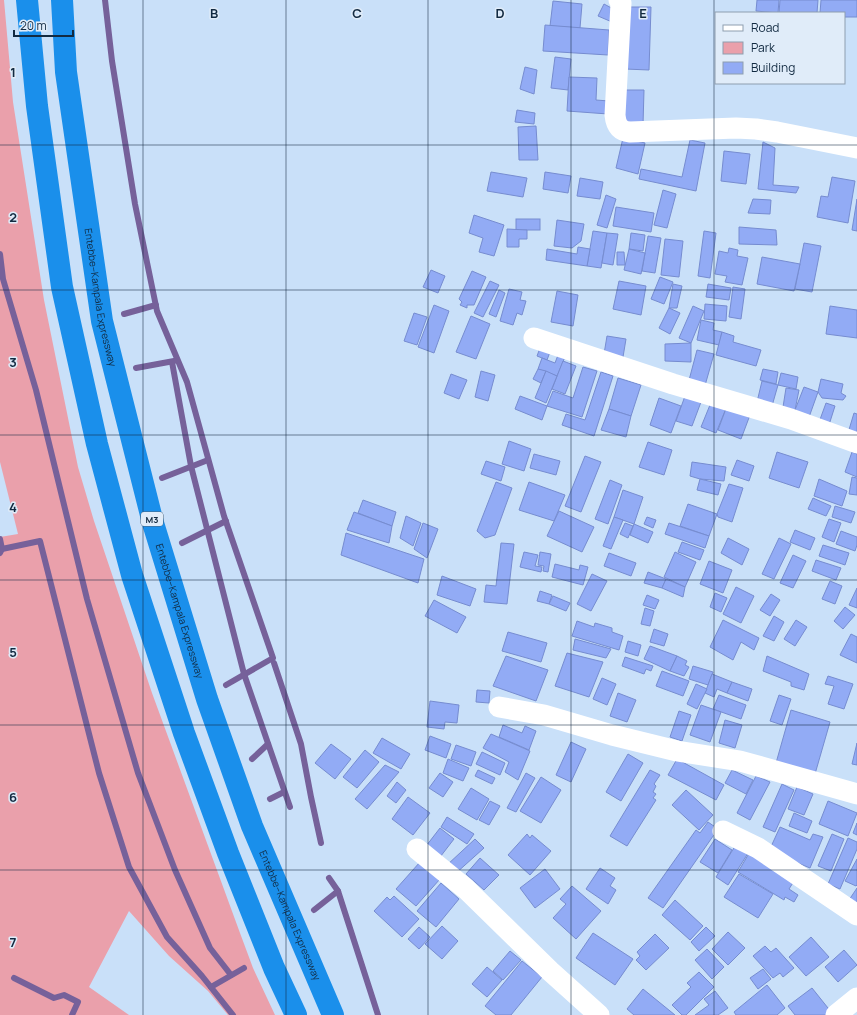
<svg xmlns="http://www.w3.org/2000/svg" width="857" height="1015" font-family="Manrope,sans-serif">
<rect width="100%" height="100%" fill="#c9e0f9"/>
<polygon fill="#eaa0ab" points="0,0 4,0 13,102 44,300 78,467 94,521 152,693 240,933 253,968 275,1015 228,1015 208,991 169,956 129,911 89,987 129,1015 0,1015 0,537 18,534 0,462"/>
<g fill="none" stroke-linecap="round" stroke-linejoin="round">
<g stroke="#76619a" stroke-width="6">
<polyline points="105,0 112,61 135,204 157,311 187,382 224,516 273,658 226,685"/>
<polyline points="0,254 3,279 36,390 87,599 138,773 175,870 210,948 231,975"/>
<polyline points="124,314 156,305"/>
<polyline points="172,362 191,466 244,674 290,807"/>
<polyline points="136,368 174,361"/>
<polyline points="162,478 208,460"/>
<polyline points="0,539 2,549 0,553"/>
<polyline points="182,543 226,521"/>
<polyline points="2,549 40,541 99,773 129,867 167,937 202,976 233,1015"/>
<polyline points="274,663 301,744 311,797 321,843"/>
<polyline points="252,759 268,744"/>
<polyline points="270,799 284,792"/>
<polyline points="329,878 338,891 378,1015"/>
<polyline points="314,910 338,891"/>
<polyline points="14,978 54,998 64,995 78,1002 72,1015"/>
<polyline points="211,987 244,968"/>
</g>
</g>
<g fill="#92abf5" stroke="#768cd0">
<polygon points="757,0 779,0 778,13 756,11"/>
<polygon points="780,0 818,0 817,13 779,13"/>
<polygon points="821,0 857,0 857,17 844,17 844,13 820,13"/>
<polygon points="553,1 582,4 580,28 550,26"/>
<polygon points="604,4 617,11 612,22 598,16"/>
<polygon points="628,7 651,7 649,70 625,69"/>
<polygon points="545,25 609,30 608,55 543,51"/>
<polygon points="555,57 571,59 568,90 551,88"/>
<polygon points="525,67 537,70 534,94 520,89"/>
<polygon points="569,77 597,78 596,100 609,101 608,114 567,111"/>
<polygon points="625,90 644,90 643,125 624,124"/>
<polygon points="517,110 535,113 534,124 515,122"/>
<polygon points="536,126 538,160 519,160 518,127"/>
<polygon points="623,138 645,143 638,174 616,168"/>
<polygon points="690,140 705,143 696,191 639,179 641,169 682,177"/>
<polygon points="763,142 775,148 773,185 799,187 796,193 758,189"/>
<polygon points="724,151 750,154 746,184 721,181"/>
<polygon points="491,172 527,178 523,197 487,191"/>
<polygon points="545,172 571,176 568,193 543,189"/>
<polygon points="832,177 855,181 848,223 817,217 821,196 828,197"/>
<polygon points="580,178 603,182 600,199 577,196"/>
<polygon points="663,190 676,194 667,228 654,225"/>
<polygon points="606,195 616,199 607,228 597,225"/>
<polygon points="753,199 771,200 770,214 748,213"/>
<polygon points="857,199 857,231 852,230"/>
<polygon points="616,207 654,213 651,232 613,226"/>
<polygon points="474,215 504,225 494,256 479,252 483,238 469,233"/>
<rect x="516" y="219" width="24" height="11"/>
<polygon points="557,220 584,224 581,241 572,248 554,246"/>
<polygon points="739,227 776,230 777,245 739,244"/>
<polygon points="507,229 527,230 527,239 519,239 519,247 507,247"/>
<polygon points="593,231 607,233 601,268 587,266"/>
<polygon points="704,231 716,233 710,278 698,276"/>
<polygon points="607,233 618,234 613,265 602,263"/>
<polygon points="631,233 645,235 643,251 629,249"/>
<polygon points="648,236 661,238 655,273 642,271"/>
<polygon points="665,239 683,241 679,277 661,275"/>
<polygon points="804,243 821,246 812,292 795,289"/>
<polygon points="578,247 590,249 587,266 546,260 547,249 577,254"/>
<polygon points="729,248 738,250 737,256 748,258 742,285 725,282 727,276 715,274 719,251 728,253"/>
<polygon points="629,249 645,253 641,274 624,270"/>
<polygon points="617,252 624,252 625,265 617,265"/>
<polygon points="762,257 800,264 794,291 757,284"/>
<polygon points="431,270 445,276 438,293 423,287"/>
<polygon points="472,271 486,277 474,305 467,305 467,308 460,305 462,302 459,299"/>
<polygon points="660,277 673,282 664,304 651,299"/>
<polygon points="490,281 499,285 483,317 474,313"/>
<polygon points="619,281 646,286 641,315 613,309"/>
<polygon points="673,284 682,286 677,308 669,308"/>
<polygon points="708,284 731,288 729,300 706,297"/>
<polygon points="733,287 745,289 741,319 729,317"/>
<polygon points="509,289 522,292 520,300 526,301 522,315 517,313 513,325 500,321"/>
<polygon points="499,290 505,293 496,317 489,314"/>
<polygon points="557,291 578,295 573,326 551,322"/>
<polygon points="705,304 727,306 726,321 704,319"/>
<polygon points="434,305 449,311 434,353 418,347"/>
<polygon points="693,306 704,311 691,343 679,338"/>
<polygon points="830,306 857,310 857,338 826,334"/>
<polygon points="669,308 680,313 670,334 659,328"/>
<polygon points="414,313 427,317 417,345 404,341"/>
<polygon points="471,316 490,324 476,359 456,352"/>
<polygon points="701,320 714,323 713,330 722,332 719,345 697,340"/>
<polygon points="722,332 734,336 733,342 761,350 756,366 716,355"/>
<polygon points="607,336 626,339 623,357 604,354"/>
<polygon points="691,343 691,362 665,361 665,344"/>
<polygon points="540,348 550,352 547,360 537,356"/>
<polygon points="697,350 714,354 704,389 688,384"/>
<polygon points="558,355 565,357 557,376 538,369 542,358 555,363"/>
<polygon points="563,361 576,366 565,394 552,389"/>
<polygon points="583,367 597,371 582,417 547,406 553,391 573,398"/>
<polygon points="538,369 546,371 541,383 533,379"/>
<polygon points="763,369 778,372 776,384 760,380"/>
<polygon points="481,371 495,375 488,401 475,397"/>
<polygon points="546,371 557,376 546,403 535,398"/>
<polygon points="601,372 613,376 594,436 562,425 566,414 585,420"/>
<polygon points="781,373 798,377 796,389 778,385"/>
<polygon points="451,374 467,380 459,399 444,393"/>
<polygon points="618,378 641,385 631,416 609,409"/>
<polygon points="821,379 843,384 841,393 846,396 843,400 822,398 818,392"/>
<polygon points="762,381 778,385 772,406 757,402"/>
<polygon points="804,387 818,392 808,420 793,415"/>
<polygon points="786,388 799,390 795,410 783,407"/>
<polygon points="520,396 547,406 542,420 515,409"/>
<polygon points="685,396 701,402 692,426 676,421"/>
<polygon points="659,398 681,406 671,433 650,425"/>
<polygon points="712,400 727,406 716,433 701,427"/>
<polygon points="826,403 835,406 828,428 818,425"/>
<polygon points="727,406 750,415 741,439 718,430"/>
<polygon points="609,409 631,416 626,437 601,430"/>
<polygon points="854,413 857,414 857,434 848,433"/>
<polygon points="509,441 531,449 524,471 502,464"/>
<polygon points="648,442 672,450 664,475 639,467"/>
<polygon points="777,452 808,462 799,488 769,478"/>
<polygon points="852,452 857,454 857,477 845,472"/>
<polygon points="534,454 560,461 556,475 530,468"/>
<polygon points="585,456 601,462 581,512 565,506"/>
<polygon points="737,460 754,466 749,481 731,475"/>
<polygon points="486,461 505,467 501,481 481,474"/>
<polygon points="692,462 726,467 724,481 700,479 690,476"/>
<polygon points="852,477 857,478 857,495 849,494"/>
<polygon points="700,479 721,484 718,495 697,490"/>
<polygon points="819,479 847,491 842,506 814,496"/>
<polygon points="610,480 622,485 608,524 595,519"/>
<polygon points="496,482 512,488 495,535 485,538 477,531"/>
<polygon points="529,482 565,495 554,521 519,510"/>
<polygon points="729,484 743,488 732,522 718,517 717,514"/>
<polygon points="623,490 643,497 634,524 614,517"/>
<polygon points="813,498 831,506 826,516 808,509"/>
<polygon points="363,500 396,512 392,526 358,513"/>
<polygon points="688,504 717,514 709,536 680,526"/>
<polygon points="835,506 855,512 851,523 832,517"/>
<polygon points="559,511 594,527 582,552 547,536"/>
<polygon points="354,512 392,526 389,543 347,530"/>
<polygon points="406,516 421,523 413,546 400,538"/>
<polygon points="614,517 623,520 611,549 603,546"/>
<polygon points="647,517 656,520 653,528 644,524"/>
<polygon points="829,519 841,523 834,542 822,537"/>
<polygon points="423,523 438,529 427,558 414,549"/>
<polygon points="625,523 633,526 628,538 620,534"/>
<polygon points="669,523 709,536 705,548 665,534"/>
<polygon points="634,524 653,532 648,543 630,535"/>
<polygon points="795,530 815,538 810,550 790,542"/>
<polygon points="841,531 857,537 857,545 855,551 836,544"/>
<polygon points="346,533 424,559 418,583 341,555"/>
<polygon points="728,538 749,549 742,565 721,553"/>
<polygon points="779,538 791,544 774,579 762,574"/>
<polygon points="682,542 704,550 700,560 678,552"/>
<polygon points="501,543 514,544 507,604 484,602 486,585 496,586"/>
<polygon points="823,545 849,553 845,565 819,556"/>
<polygon points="524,552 538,555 535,566 542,567 541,572 520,567"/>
<polygon points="540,552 551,554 548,572 543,571 544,566 538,565"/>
<polygon points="675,552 696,562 685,587 664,577"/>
<polygon points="609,553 636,563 631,576 604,566"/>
<polygon points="793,555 806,561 793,588 780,583"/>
<polygon points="816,560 841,568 836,580 812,571"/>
<polygon points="709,561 732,570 723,593 700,584"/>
<polygon points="555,564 579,570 580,565 588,567 583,585 552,577"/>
<polygon points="648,572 666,579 662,588 644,583"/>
<polygon points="592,574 607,581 591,611 577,604"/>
<polygon points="442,576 476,589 470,606 437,595"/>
<polygon points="666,579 685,587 683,597 662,588"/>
<polygon points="830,581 842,586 835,604 822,599"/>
<polygon points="736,587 754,596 741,623 723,614"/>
<polygon points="857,588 857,608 849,605"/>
<polygon points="540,591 552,595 549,604 537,601"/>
<polygon points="715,593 727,598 721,612 710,607"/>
<polygon points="771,594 780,600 770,616 760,610"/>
<polygon points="647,595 659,600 655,609 643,605"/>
<polygon points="553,596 570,603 566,611 549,604"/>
<polygon points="434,600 466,617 457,633 425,616"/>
<polygon points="845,607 855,615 843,629 834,621"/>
<polygon points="645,608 654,611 650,626 641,624"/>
<polygon points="774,616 784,622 774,641 763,636"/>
<polygon points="723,620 759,638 754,650 741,642 733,660 710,647"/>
<polygon points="796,620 807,627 795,646 784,639"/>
<polygon points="577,621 594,627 595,623 612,628 612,632 623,636 619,650 572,636"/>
<polygon points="654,629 668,634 664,646 650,642"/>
<polygon points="508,632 547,643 541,662 502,651"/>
<polygon points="851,634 857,637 857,663 840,655"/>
<polygon points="575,639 611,649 606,658 573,650"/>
<polygon points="628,641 641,645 638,656 625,652"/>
<polygon points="650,646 677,656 670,671 644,659"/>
<polygon points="567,653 603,662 589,697 555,686"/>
<polygon points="506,656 548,670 536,701 493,686"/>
<polygon points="677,656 687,661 685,665 689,667 684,676 670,671"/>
<polygon points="767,656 809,674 804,690 791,686 791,682 763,671"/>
<polygon points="625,657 653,666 651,671 646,669 644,674 622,666"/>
<polygon points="693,666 713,672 708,685 689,679"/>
<polygon points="662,671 689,681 683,696 656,686"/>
<polygon points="712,674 732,682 727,693 717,689 714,697 705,693"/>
<polygon points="828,676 853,684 844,709 828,704 834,686 825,684"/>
<polygon points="602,678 616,684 607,705 593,699"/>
<polygon points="732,682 752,689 748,701 727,693"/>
<polygon points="696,684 707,689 697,709 687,704"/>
<polygon points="477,690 490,691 489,703 476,702"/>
<polygon points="618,693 636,700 627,722 610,716"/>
<polygon points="719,695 746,705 741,719 713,709"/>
<polygon points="779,695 791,699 782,725 770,721"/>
<polygon points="430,701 459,705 457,723 445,722 444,729 427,727"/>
<polygon points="701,705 721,712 710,742 690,735"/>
<polygon points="791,710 830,722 815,774 776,763"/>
<polygon points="679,711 691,715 682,741 670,737"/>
<polygon points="725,720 742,725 735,748 719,743"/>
<polygon points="503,725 522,733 525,726 536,731 529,750 499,737"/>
<polygon points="491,734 530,751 518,780 505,772 509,762 483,748"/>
<polygon points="430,736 451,744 446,758 425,750"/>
<polygon points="382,738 410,754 401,769 373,753"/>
<polygon points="571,742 586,749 571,782 556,775"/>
<polygon points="857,743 857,765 852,764"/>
<polygon points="331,744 351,759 335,779 315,763"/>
<polygon points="456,745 476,752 471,766 451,759"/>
<polygon points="365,750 379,762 357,788 343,777"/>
<polygon points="482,752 505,763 500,775 476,764"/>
<polygon points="628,754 643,763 621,801 606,792"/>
<polygon points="448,759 469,768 463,781 443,773"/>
<polygon points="677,759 724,785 716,800 668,775"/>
<polygon points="385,765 399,772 367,809 355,799"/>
<polygon points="478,770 495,778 492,784 475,776"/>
<polygon points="650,770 660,775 654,784 656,786 653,792 656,794 653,798 656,800 627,846 610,836"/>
<polygon points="732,770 753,780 746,794 725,783"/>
<polygon points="440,773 453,782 443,797 429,788"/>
<polygon points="526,773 535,778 516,812 507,808"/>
<polygon points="756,776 770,782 750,820 737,813"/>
<polygon points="541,777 561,790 541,823 520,811"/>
<polygon points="397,782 406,790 396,803 387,796"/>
<polygon points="782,784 794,790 775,832 763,827"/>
<polygon points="797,787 813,794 804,815 788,809"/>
<polygon points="471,788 489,799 477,820 458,809"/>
<polygon points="686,790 713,815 699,830 672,805"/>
<polygon points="408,797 430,813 413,835 392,819"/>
<polygon points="490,801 500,806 489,825 479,820"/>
<polygon points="828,801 857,813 848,836 819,824"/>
<polygon points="794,813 812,821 807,833 789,826"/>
<polygon points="447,817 474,834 467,844 441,827"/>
<polygon points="708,822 718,829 663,908 648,898 696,830 700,833"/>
<polygon points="857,823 857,835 853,833"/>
<polygon points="780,827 810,840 813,834 823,837 810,868 769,851"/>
<polygon points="440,828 454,839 437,861 423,850"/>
<polygon points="527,834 530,838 532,835 551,851 530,875 508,855"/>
<polygon points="832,834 844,839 831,871 818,866"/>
<polygon points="848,838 857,842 857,849 840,889 828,884"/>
<polygon points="475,839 484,848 455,874 447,865"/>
<polygon points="715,839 732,850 718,873 700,862"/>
<polygon points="737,843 750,850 728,885 716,877"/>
<polygon points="751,850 796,878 789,889 798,895 794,902 785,897 784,900 738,872"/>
<polygon points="480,858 499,875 484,890 466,874"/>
<polygon points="857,859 857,885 856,886 845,881"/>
<polygon points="420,862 440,879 416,906 396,889"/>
<polygon points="600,868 615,878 610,886 616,890 608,904 586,889"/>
<polygon points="545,869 560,889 535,908 520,888"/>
<polygon points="739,874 773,894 758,918 724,897"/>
<polygon points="441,883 459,899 436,927 417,911"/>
<polygon points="572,886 601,911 576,939 553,918 566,904 560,899"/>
<polygon points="857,888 857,905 849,900"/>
<polygon points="394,896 419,919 402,937 374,911 387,897 390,900"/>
<polygon points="675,900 703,926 690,940 662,915"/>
<polygon points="442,926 458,941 442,959 425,944"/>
<polygon points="419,927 430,937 419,949 408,939"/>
<polygon points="706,927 715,936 699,951 691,942"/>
<polygon points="728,932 745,948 728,965 712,949"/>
<polygon points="593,933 633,959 615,985 576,958"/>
<polygon points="655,934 669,948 646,970 636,960 640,956 637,952"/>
<polygon points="811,937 829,957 806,976 789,957"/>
<polygon points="765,946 771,952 776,948 794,968 783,977 780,973 773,978 753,956"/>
<polygon points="707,949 724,967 712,979 695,960"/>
<polygon points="844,950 857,965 838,982 825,967"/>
<polygon points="510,951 521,960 503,980 493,971"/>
<polygon points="522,961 542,977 511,1015 496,1015 485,1006"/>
<polygon points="487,967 502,980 487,997 472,984"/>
<polygon points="763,969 771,979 758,989 750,978"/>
<polygon points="699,972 714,987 686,1015 682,1015 672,1005 691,987 687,983"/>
<polygon points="767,985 785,1008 777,1015 736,1015 734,1012"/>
<polygon points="812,988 832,1013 829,1015 795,1015 788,1006"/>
<polygon points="643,989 675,1015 634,1015 627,1009"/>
<polygon points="715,991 728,1008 718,1015 695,1015 709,1005 704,999"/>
</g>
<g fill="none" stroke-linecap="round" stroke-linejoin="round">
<g stroke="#fff" stroke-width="21">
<path d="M619,0L621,3L615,115C616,125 619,131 630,132L736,128L756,129L777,132L857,148"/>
<polyline points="534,338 673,384 791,419 857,443"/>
<polyline points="499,707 544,715 612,735 677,751 740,761 857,794"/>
<polyline points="723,831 758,848 857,915"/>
<polyline points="417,849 466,889 550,971 599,1015"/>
<polyline points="836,1015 857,998"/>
</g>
<g stroke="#1a8feb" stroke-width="22">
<polyline points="27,0 37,106 62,287 97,444 132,575 184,733 228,853 274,968 296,1015"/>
<path id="s1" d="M62,0L66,72L102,321L153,523L207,699L252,826L333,1015"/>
</g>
</g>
<path fill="none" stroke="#122a41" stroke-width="1" stroke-opacity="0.55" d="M143,0V1015M286,0V1015M428,0V1015M571,0V1015M714,0V1015M0,145H857M0,290H857M0,435H857M0,580H857M0,725H857M0,870H857"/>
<g text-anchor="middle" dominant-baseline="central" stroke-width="3" stroke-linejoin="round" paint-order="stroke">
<rect fill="#e0ecf9" stroke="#506478" stroke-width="1" x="141" y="512" width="22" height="14" rx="3"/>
<g font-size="9" font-weight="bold" fill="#122a41">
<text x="152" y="519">M3</text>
</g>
<g font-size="10" fill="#122a41" stroke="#e0ecf9">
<text stroke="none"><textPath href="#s1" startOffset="300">Entebbe–Kampala Expressway</textPath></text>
<text stroke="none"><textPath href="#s1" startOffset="624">Entebbe–Kampala Expressway</textPath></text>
<text stroke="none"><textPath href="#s1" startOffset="948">Entebbe–Kampala Expressway</textPath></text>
</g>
</g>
<g font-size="13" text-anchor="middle" font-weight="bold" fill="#122a41" stroke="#e0ecf9" stroke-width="3" stroke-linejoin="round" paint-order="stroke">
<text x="214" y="18">B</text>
<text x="357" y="18">C</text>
<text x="500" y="18">D</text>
<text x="643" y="18">E</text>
<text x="13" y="77">1</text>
<text x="13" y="222">2</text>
<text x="13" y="367">3</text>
<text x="13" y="512">4</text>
<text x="13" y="657">5</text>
<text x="13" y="802">6</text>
<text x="13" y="947">7</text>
</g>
<rect x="715" y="12" width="130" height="72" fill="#e0ecf9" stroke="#8e9eaf"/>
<rect x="723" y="25" width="20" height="6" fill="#ffffff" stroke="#8e9eaf"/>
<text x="751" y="32" font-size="12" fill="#122a41">Road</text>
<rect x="723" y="42" width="20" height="12" fill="#eaa0ab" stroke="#8e9eaf"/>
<text x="751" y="52" font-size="12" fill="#122a41">Park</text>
<rect x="723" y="62" width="20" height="12" fill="#92abf5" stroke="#8e9eaf"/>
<text x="751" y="72" font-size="12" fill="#122a41">Building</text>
<path d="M14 30v6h59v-6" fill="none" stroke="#122a41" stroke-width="2"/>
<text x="20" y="30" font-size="12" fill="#122a41" stroke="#e0ecf9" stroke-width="3" paint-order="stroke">20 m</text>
</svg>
